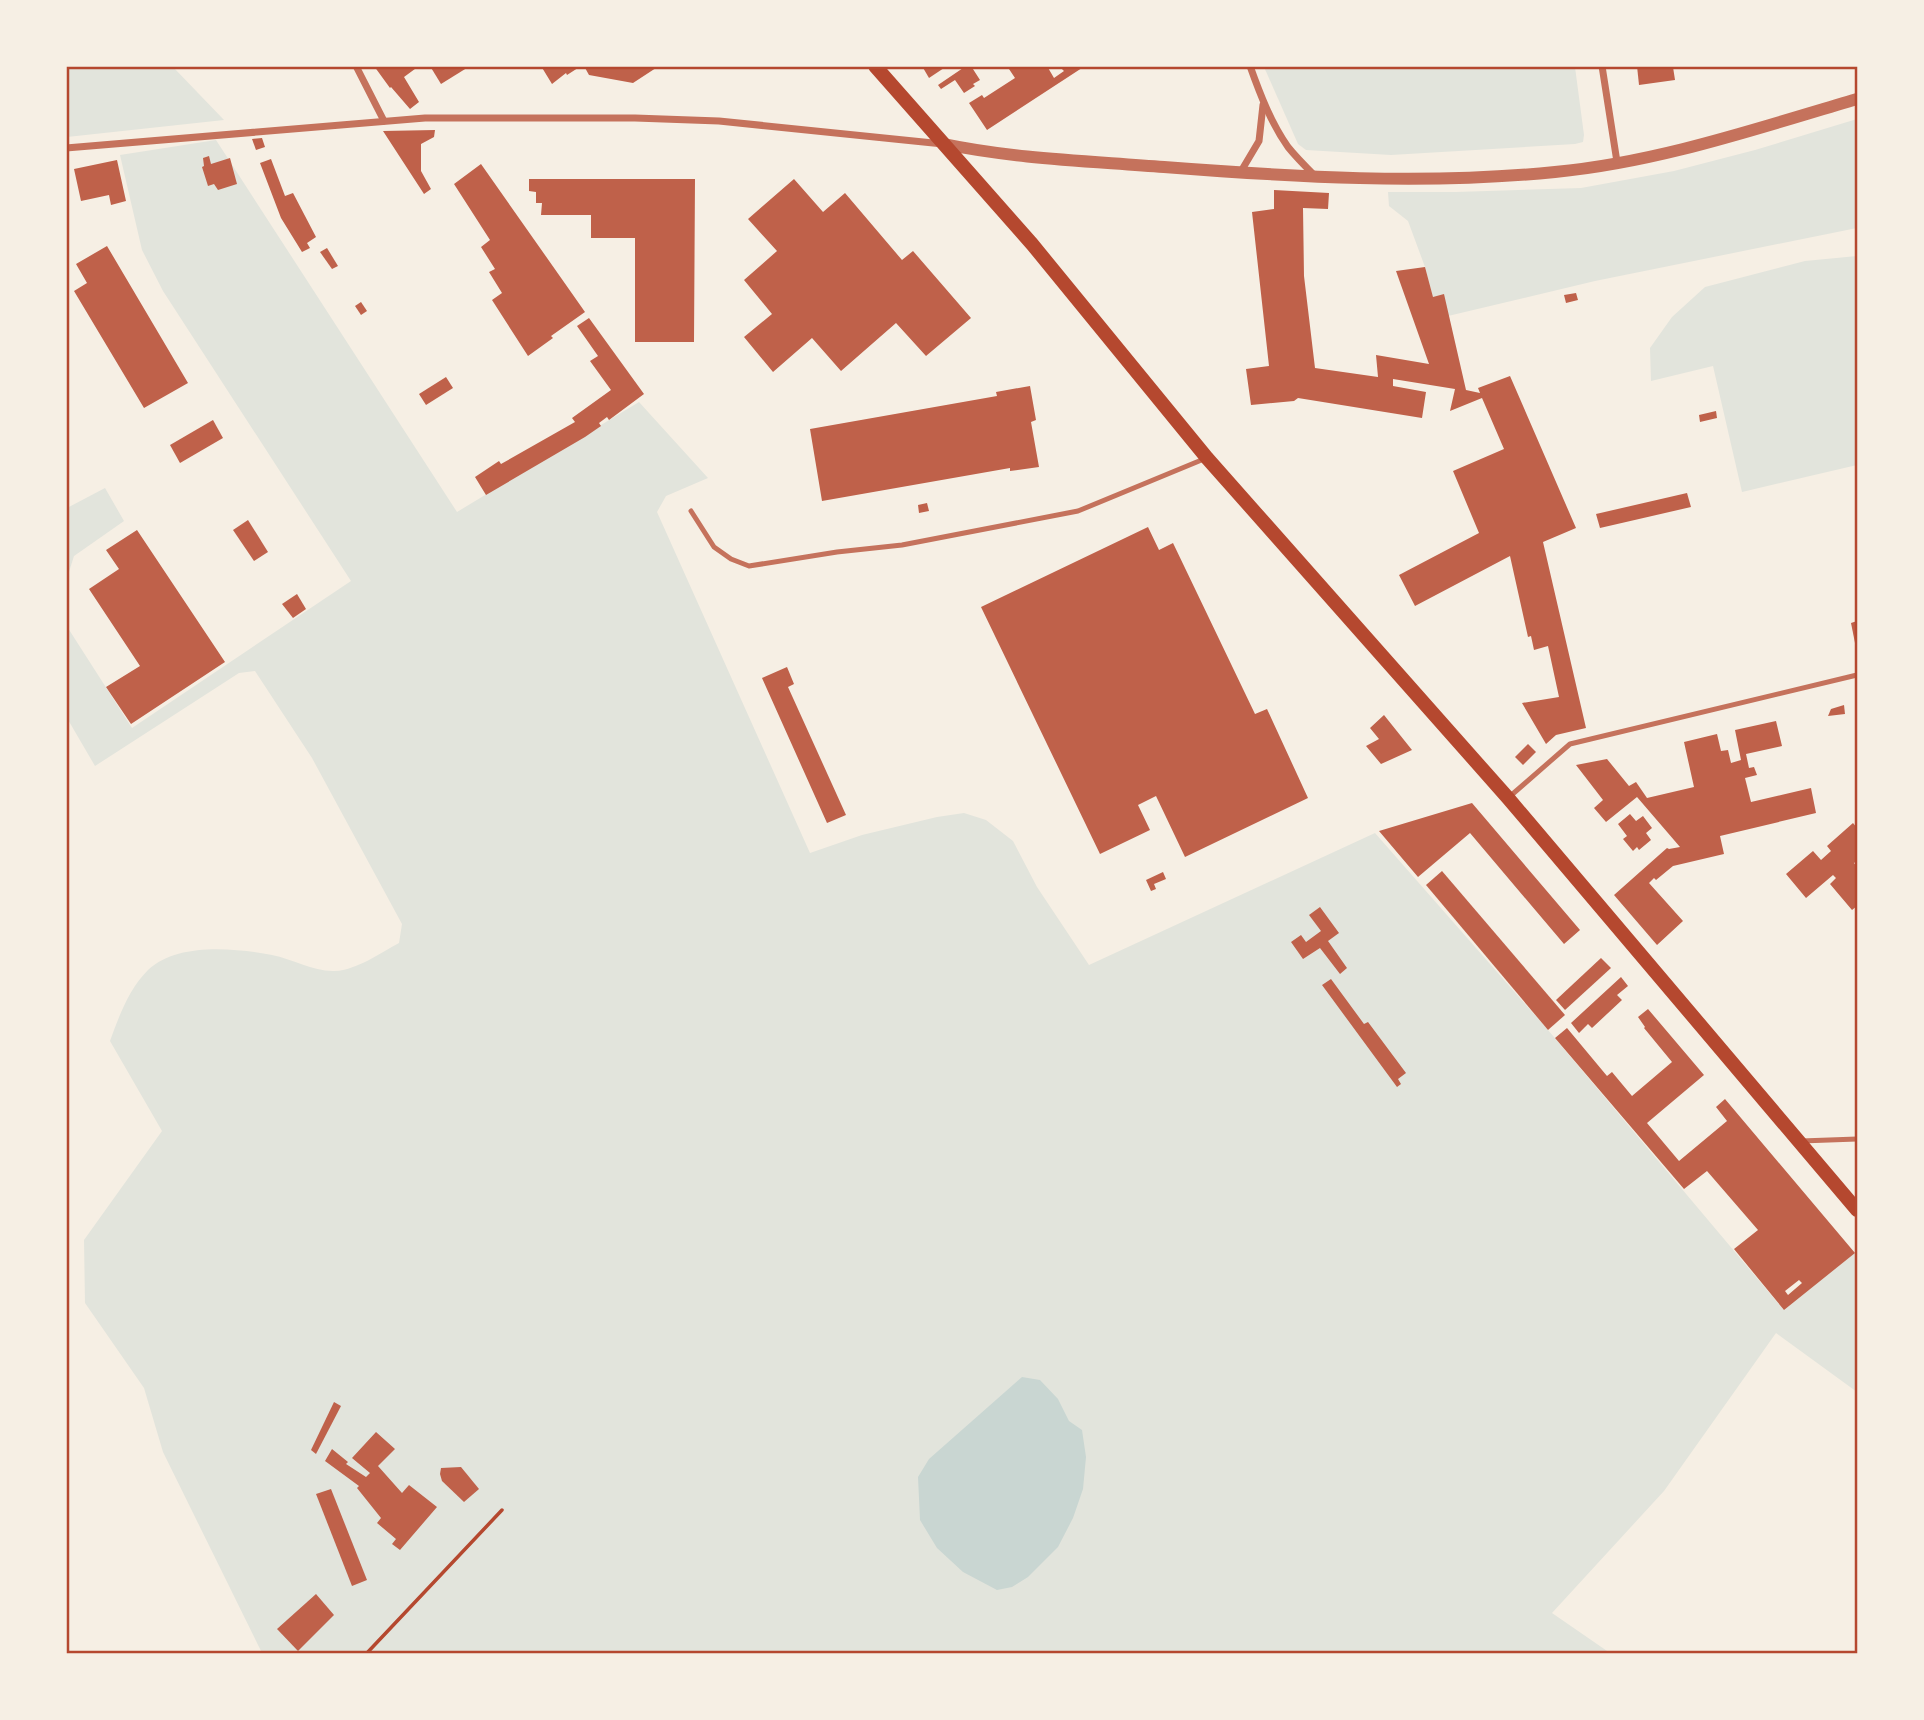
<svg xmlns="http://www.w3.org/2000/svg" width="1924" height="1720" font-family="'Playfair Display',serif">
<rect width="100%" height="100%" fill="#f6efe4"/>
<g fill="#e2e4dc">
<polygon points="66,67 173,67 224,120 67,137"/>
<polygon points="1264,67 1575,67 1584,135 1583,142 1575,144 1391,155 1306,150 1298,144"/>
<polygon points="1857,119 1857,228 1595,281 1448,316 1433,297 1425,267 1408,221 1389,206 1388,192 1456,192 1581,188 1674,171 1755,150"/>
<path d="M216,140L457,512L639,402L708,478L666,496L657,512L810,853L862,835L937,817L964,813L986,820L1013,841L1037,887L1089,965L1375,833L1548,1030L1783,1309L1856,1252L1857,1392L1776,1333L1664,1491L1552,1613L1610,1653H262L163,1452L144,1388L85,1303L84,1240L162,1131L110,1041C119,1016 129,989 148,970C177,942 236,948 272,955C293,959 314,972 335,971C357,970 380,953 399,943L402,924L312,758L255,671L239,673L95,766L67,718L66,625L132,728L351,581L163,291L142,250L120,155Z"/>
<polygon points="1857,256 1857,465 1742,492 1713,366 1651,381 1650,348 1672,317 1705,287 1805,261"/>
<polygon points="105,488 124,521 74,556 67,578 67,508"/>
</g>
<polygon fill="#c9d6d2" points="1022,1377 1040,1380 1058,1399 1069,1421 1082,1430 1086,1457 1083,1489 1073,1518 1058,1547 1028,1577 1012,1587 997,1590 963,1572 937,1548 920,1520 918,1477 929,1459"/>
<g fill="#bf614a" fill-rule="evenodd">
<polygon points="374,66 419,66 404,77 419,102 410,109 391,87 390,88"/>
<polygon points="430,66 470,66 441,84"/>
<polygon points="541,66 581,66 567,75 566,73 552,84"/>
<polygon points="584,66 659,66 633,83 589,75"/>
<polygon points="922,66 947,66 929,78"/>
<polygon points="966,66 971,66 980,80 973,84 975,86 964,93 955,80 941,89 938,85"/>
<polygon points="1007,66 1047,66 1054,78 1064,71 1061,68 1063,66 1085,66 987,130 969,103 982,95 984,98 1015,78"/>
<polygon points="1637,66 1673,67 1675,80 1639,85"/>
<polygon points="435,130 434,137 421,144 421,171 431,189 424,194 383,131"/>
<polygon points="262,138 265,147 256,150 252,139"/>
<polygon points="209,156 211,164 230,158 237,184 218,190 214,184 208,186 202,167 204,166 203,158"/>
<polygon points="271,159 285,196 293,193 316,237 307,243 310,248 302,252 281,218 260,163"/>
<polygon points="117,160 126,201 111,205 109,195 81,201 74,169"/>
<polygon points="481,164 585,312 551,336 553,338 528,356 492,300 502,293 489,272 495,269 481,247 490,240 454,184"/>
<polygon points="529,179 695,179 694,342 635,342 635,238 591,238 591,215 541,215 542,203 536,203 536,192 529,191"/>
<polygon points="794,179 823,212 845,193 902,260 913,251 971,318 926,356 896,323 841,371 812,338 773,372 744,337 772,314 744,280 777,251 748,219"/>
<polygon points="1274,190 1329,193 1328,209 1303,208 1304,276 1315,368 1378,377 1376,355 1429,364 1396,271 1425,267 1433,297 1444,294 1466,390 1480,393 1478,388 1510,376 1576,528 1543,542 1586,728 1556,735 1546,744 1522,703 1559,697 1548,646 1534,650 1531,636 1528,637 1510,556 1415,606 1399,575 1479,533 1453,471 1504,449 1482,398 1450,411 1455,389 1393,379 1393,386 1426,392 1422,418 1298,398 1294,401 1251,405 1246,369 1269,366 1252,212 1274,209"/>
<polygon points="107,246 188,383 144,408 74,291 87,283 76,264"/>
<polygon points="327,248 338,266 332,269 320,252"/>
<polygon points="1576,293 1578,300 1566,303 1564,295"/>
<polygon points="361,302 367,311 361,315 355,306"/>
<polygon points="589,318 644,394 609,420 607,417 599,423 601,426 585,437 486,495 475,477 499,461 501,464 575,422 572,418 611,390 590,361 598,356 577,326"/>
<polygon points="446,377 453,388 426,405 419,394"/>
<polygon points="1030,386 1036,420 1031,422 1039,467 1010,471 1010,468 822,501 810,429 997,396 996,392"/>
<polygon points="1716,411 1717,418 1700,422 1699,415"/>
<polygon points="213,420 223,438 180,463 170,445"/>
<polygon points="1687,493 1691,507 1600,528 1596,514"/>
<polygon points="927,503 929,511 919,513 918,505"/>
<polygon points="248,520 268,552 254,561 233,530"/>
<polygon points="1148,527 1159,550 1173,543 1255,714 1267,709 1308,798 1185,857 1156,796 1138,805 1150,830 1100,854 981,607"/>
<polygon points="137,530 225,662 131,724 106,687 140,666 89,589 119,569 106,550"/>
<polygon points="297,594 306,609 293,618 282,604"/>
<polygon points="1857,621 1857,648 1856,648 1851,623"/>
<polygon points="787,667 794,684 788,687 846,815 827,823 762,678"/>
<polygon points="1844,705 1845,714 1828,716 1831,709"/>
<polygon points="1384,715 1412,750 1381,764 1366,746 1379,739 1370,728"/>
<polygon points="1776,721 1782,746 1746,754 1749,768 1754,767 1757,775 1745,778 1751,802 1811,788 1816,813 1720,836 1724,854 1673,866 1656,880 1654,878 1649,883 1683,921 1657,945 1614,895 1667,848 1669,849 1680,847 1637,797 1606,822 1594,808 1603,800 1576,765 1607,759 1629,786 1636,782 1647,798 1694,787 1684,742 1717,734 1721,751 1728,750 1731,763 1741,760 1735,730"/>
<polygon points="1528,744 1536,752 1523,765 1515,757"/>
<polygon points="1472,803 1580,930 1564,944 1470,833 1418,877 1379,831"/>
<polygon points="1630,814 1636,821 1643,816 1652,828 1646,833 1651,840 1639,850 1637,847 1633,851 1623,839 1627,836 1618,824"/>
<polygon points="1853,823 1857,828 1857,861 1854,863 1857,867 1857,906 1852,910 1830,884 1836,878 1833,875 1806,898 1786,874 1813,851 1821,860 1831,851 1827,846"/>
<polygon points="1442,871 1565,1015 1548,1030 1426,885"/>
<polygon points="1163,872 1166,879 1154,884 1156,889 1151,891 1146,880"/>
<polygon points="1320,907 1339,933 1328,941 1347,968 1340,974 1320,948 1303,959 1291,942 1301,935 1306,942 1321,931 1309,915"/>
<polygon points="1601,958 1611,968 1565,1010 1556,1000"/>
<polygon points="1621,977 1628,986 1617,995 1622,1000 1592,1028 1588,1024 1579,1033 1571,1023"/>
<polygon points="1331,979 1364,1024 1368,1022 1406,1073 1398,1079 1401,1084 1397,1087 1322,985"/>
<path d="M1648,1009L1704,1075L1647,1123L1679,1161L1727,1121L1716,1107L1725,1099L1855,1253L1784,1310L1734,1249L1758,1230L1707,1171L1684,1189L1555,1038L1567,1028L1607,1076L1612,1072L1632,1096L1672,1062L1644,1028L1645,1027L1638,1017ZM1799,1280L1802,1283L1788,1295L1785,1291Z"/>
<polygon points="334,1402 341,1406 316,1454 311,1450"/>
<polygon points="376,1432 395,1449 378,1466 402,1493 409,1485 437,1507 400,1550 392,1544 396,1539 377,1523 381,1518 357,1488 359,1486 325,1461 332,1449 348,1462 346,1464 366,1477 370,1473 352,1458"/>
<polygon points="461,1467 479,1489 464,1502 442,1481 440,1474 441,1468"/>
<polygon points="331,1489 367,1580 352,1586 316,1494"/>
<polygon points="316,1594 334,1615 298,1651 277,1629"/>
</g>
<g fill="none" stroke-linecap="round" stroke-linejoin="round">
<polyline stroke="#b5482f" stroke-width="3.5" points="366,1654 502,1510"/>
<g stroke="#c5725c" stroke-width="5">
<polyline points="691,511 714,547 731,559 749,566 837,552 902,545 1078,511 1204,459"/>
<polyline points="1508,798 1570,744 1857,675"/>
<polyline points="1801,1141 1857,1139"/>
</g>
<g stroke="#c5725c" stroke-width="7">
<polyline points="356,66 384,121"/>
<path d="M1250,66C1260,94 1271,123 1288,147C1296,157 1306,167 1315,176"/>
<polyline points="1602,66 1617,162"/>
<polyline points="66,148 425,118 635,118 719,121 943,144"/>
<polyline points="1240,173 1259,141 1263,105"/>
</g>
<path stroke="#c5725c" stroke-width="12" d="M944,144C1016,159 1091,161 1164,167C1294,177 1425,185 1555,172C1659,162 1758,128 1857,99"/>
<polyline stroke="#b5482f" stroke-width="14" points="875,66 1032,244 1207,458 1508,798 1857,1210"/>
</g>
<rect width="1924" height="1720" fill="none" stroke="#f6efe4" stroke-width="136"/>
<rect x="68" y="68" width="1788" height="1584" fill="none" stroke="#b5482f" stroke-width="2.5"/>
</svg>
